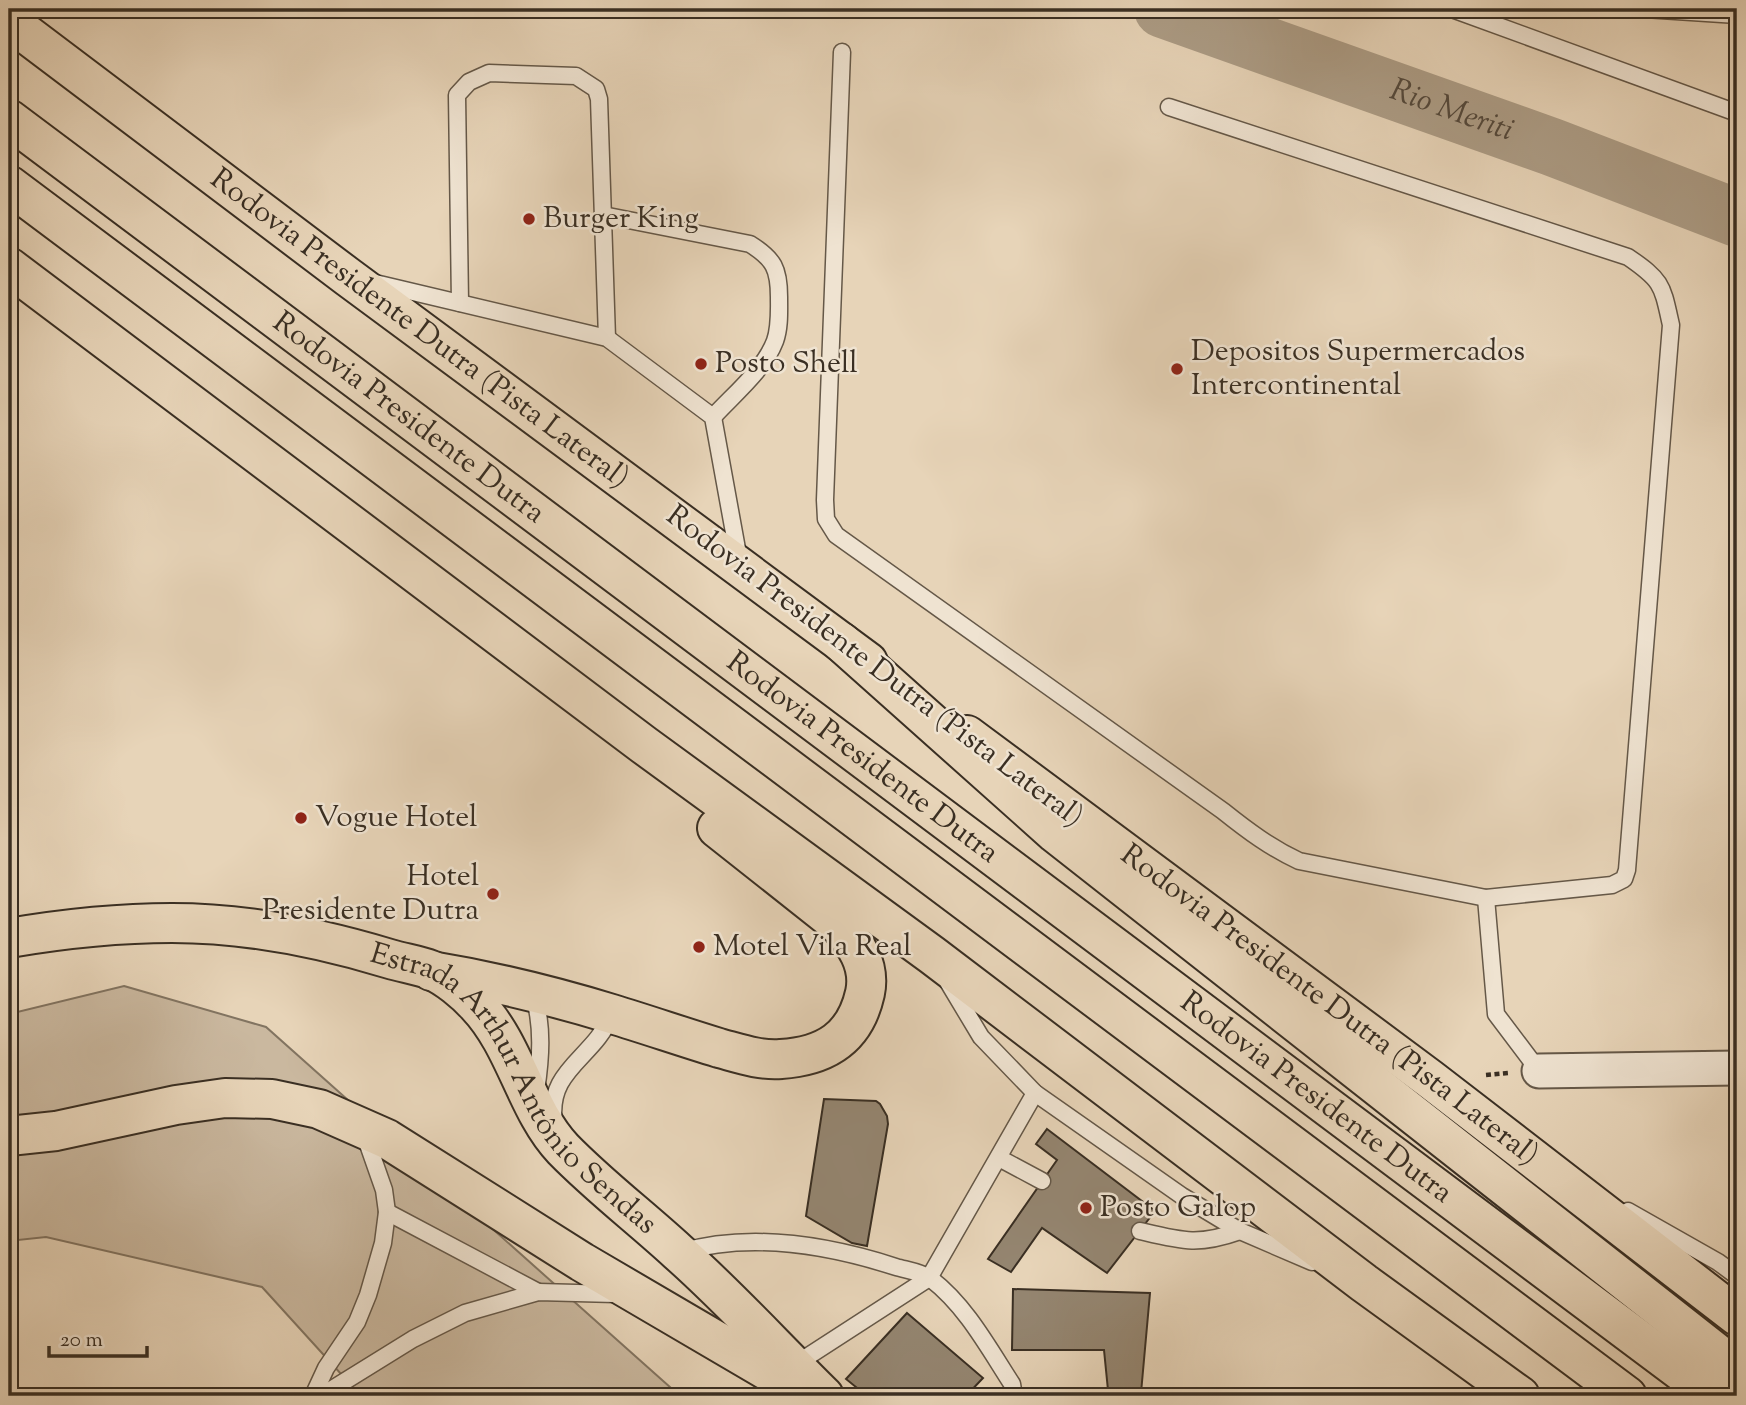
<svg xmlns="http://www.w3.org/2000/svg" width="1746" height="1405" font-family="'Sorts Mill Goudy',serif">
<rect width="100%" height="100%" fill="#e7d4b8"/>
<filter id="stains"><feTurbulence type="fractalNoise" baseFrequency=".00286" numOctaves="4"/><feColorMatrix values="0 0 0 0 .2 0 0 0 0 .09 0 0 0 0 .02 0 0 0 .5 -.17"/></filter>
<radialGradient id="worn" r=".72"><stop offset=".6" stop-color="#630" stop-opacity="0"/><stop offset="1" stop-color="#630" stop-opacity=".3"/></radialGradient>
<polygon fill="#cab89f" stroke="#827461" stroke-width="2" points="124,986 266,1027 680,1396 361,1396 262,1287 46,1237 9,1241 9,1014"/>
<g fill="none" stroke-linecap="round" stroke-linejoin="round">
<path stroke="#ac9c85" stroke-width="58" id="s1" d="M1163,9L1552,147L1737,218"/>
</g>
<g fill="#948570" stroke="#3a2f23" stroke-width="2">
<polygon points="824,1099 876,1101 880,1104 887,1116 888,1124 867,1246 852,1243 806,1216"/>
<polygon points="1047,1129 1155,1211 1107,1273 1042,1228 1011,1272 988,1259 1057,1160 1036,1144"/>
<polygon points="1013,1289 1150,1293 1141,1393 1108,1390 1104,1350 1012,1350"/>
<polygon points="907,1313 983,1378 966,1396 867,1396 846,1379"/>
</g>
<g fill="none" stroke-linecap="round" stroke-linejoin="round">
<g stroke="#655848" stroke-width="19">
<g id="service">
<polyline points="1452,9 1737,113"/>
<polyline points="1645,9 1737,15"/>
<path d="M842,52L825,500L826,519L836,535L1223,811C1248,831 1271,848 1299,861L1486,898L1612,885L1624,879L1627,870L1671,325C1662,285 1663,281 1628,257L1169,107"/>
<path d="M603,215L750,244C774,259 779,269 779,297C779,311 780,327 775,341C764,370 734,394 713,417"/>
<polyline points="375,283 607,338 713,417 739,560"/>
<polyline points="460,303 457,95 469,82 489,73 576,76 596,89 599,99 607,338"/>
<polyline points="1486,898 1496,1014 1539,1071"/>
<polyline points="948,982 981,1037 1035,1093 1182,1196 1240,1231 1312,1262"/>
<path d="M534,995C543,1028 541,1057 536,1091"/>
<path d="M554,1123C546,1069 595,1058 611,1015"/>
<polyline points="999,1158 1042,1181"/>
<polyline points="1628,1211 1718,1262 1737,1276"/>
<polyline points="387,1212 538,1292"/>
<path d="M1140,1231C1182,1241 1198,1246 1240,1231"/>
<path d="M681,1252C750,1232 828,1245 896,1267C906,1270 922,1272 931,1279C966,1306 988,1347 1012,1384L1014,1396"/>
<polyline points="793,1366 929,1278 1035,1093"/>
<polyline points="313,1396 326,1368 357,1322 368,1295 383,1243 387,1212 384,1190 364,1133"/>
<polyline points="321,1396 413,1339 465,1313 538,1292 615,1294"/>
</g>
</g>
<g stroke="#655848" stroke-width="37">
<polyline id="minor" points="1539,1071 1737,1068"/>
</g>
<g stroke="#3a2f23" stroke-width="42">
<g id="primary">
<path id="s2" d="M9,938C62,929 117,923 172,923C244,923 321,938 390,959C403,963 418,965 431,970C447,977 465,992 477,1005C516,1046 526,1110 563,1149C599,1186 640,1217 678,1252C729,1297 775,1348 824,1396"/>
<polyline points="9,1136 56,1131 176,1105 225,1098 272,1099 319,1109 387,1139 582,1262 797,1388"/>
</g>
</g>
<g stroke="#3a2f23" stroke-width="42">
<g id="trunk">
<path id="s3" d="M9,21L348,277L868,662"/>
<polyline points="9,267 644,745 932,955 1364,1283 1520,1396"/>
<path id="s4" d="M967,735L1430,1079L1737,1316"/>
<path d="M431,971C492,981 553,996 612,1014C648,1025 683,1037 719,1048C738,1053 761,1061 781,1059C826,1056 855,1038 865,993C871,965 855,942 837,923L717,828"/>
</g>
</g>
<g stroke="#3a2f23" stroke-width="42">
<g id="motorway">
<path id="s5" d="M9,119L1714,1396"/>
<polyline points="9,185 1627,1396"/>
<polyline points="841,642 1055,833 1737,1369"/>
</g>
</g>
<polyline stroke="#3a2f23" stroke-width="4.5" stroke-dasharray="5 3.5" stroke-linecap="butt" points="1486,1075 1508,1073"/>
<use href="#service" stroke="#efe3d1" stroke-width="16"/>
<use href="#minor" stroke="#efe3d1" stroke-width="33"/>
<use href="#primary" stroke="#e7d4b8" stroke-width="38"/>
<use href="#trunk" stroke="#e7d4b8" stroke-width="38"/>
<use href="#motorway" stroke="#e7d4b8" stroke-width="38"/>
</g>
<g fill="#8f2418" stroke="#efe3d1" stroke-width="2.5">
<circle cx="529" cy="219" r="7"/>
<circle cx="701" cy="364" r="7"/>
<circle cx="1177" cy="369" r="7"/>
<circle cx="301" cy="818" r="7"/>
<circle cx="493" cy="894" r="7"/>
<circle cx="699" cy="947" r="7"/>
<circle cx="1086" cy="1208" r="7"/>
</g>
<g text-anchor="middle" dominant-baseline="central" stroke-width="5" stroke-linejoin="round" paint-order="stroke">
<g font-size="30" fill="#3a2f23" stroke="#efe3d1" text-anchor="start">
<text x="543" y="219">Burger King</text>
<text x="1191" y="352">Depositos Supermercados<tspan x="1191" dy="34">Intercontinental</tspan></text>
<text x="715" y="364">Posto Shell</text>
<text x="315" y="818">Vogue Hotel</text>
<text x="479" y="877" text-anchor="end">Hotel<tspan x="479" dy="34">Presidente Dutra</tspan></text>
<text x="713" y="947">Motel Vila Real</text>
<text x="1100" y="1208">Posto Galop</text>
</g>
<g font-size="30" fill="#3a2f23" stroke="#efe3d1">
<text stroke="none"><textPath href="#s3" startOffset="513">Rodovia Presidente Dutra (Pista Lateral)</textPath></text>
<text stroke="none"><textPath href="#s5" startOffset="499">Rodovia Presidente Dutra</textPath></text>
<text transform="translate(874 667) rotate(37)">Rodovia Presidente Dutra (Pista Lateral)</text>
<text stroke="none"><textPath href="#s5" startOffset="1066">Rodovia Presidente Dutra</textPath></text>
<text stroke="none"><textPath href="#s4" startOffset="452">Rodovia Presidente Dutra (Pista Lateral)</textPath></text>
<text stroke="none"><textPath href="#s2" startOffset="570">Estrada Arthur Antônio Sendas</textPath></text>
<text stroke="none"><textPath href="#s5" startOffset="1633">Rodovia Presidente Dutra</textPath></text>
</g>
<g font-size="32" font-style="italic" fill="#564a3c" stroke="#efe3d1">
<text stroke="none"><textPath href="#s1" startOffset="306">Rio Meriti</textPath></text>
</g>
</g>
<rect width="1746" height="1405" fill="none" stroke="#e7d4b8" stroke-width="35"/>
<rect x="10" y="10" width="1725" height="1384" fill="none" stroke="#3a2f23" stroke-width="3.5"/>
<rect x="18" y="18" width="1711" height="1370" fill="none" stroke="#3a2f23" stroke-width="2"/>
<path d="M49 1346v10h98v-10" fill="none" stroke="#3a2f23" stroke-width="3.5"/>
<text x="60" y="1346" font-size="21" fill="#3a2f23" stroke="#efe3d1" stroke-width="5" paint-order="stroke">20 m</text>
<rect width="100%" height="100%" filter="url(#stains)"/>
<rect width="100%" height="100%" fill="url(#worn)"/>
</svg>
